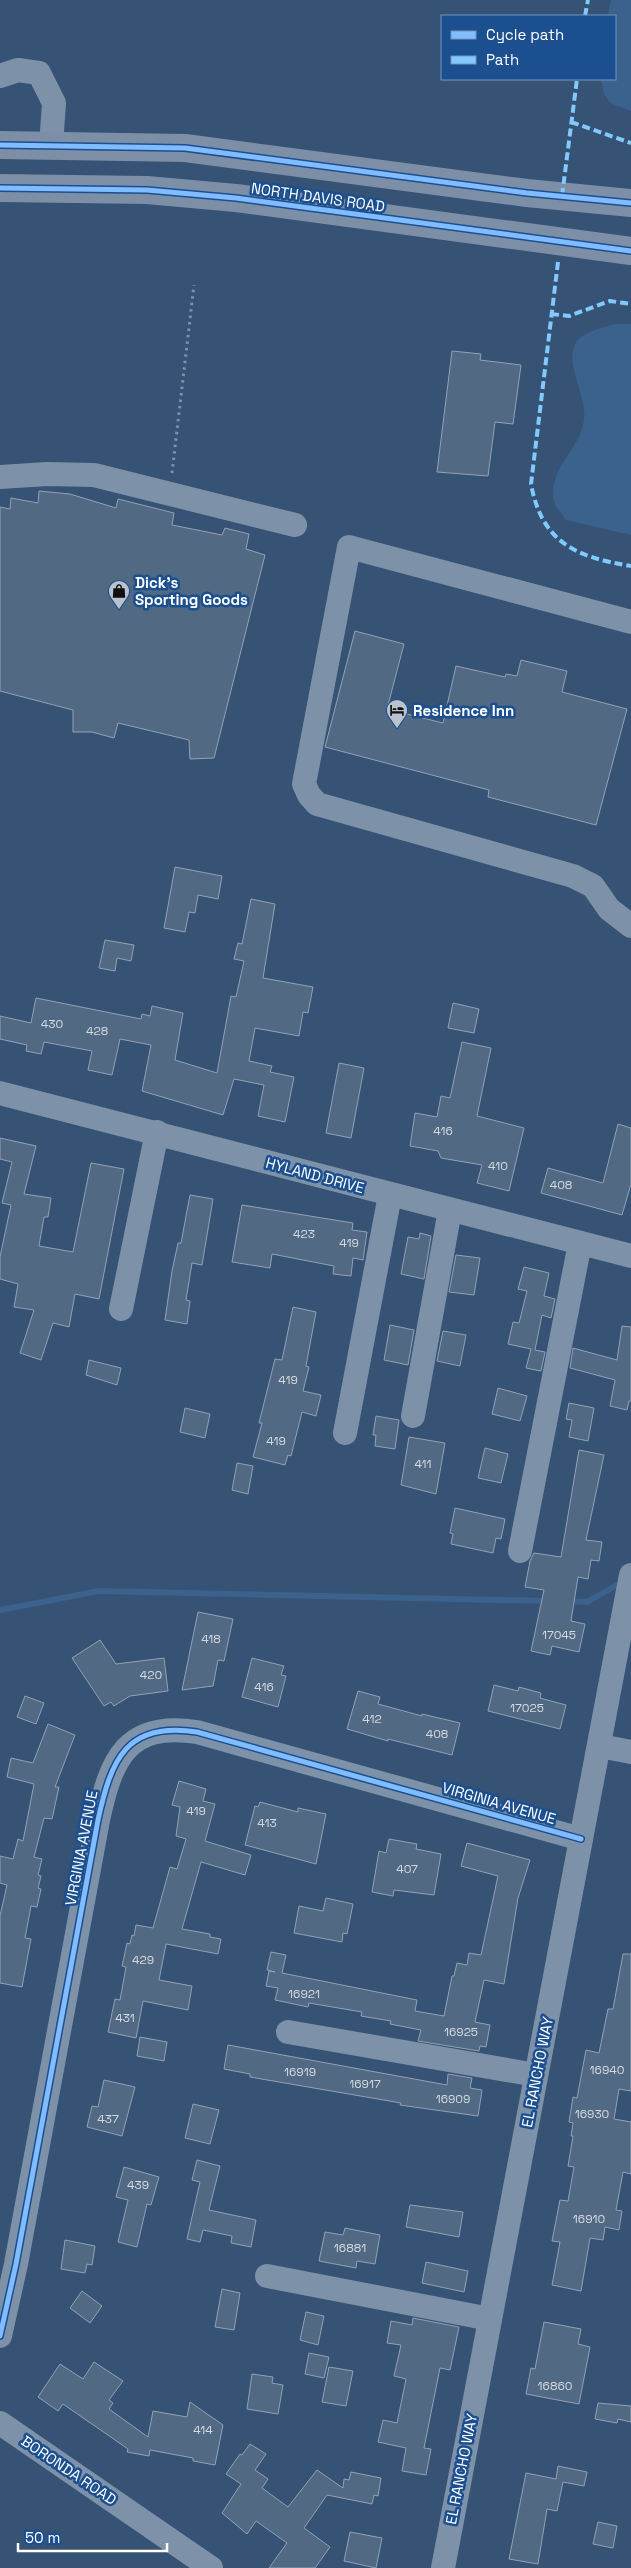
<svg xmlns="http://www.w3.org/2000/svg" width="631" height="2568" font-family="'Space Grotesk',sans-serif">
<rect width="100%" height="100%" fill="#365274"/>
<g fill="#3b618d">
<polygon points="611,0 631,0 631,111 610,103 604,94 601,79 615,79 615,16 608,16"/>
<path d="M616,324H631V535L566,520C562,514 555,507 554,501C547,468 582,448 584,419C587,395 565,367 575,344C581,332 603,327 616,324Z"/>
</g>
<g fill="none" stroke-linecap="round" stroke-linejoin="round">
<g stroke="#3b618d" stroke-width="6">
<polyline points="567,1601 587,1602 624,1581"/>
<polyline points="0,1610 99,1591 549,1601"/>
</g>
</g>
<g fill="#526984" stroke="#92a2b6">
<polygon points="452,351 481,354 480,360 521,365 513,424 495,422 488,476 437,472"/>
<polygon points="39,491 70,494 116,508 118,499 174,513 172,525 222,535 225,528 249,534 246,549 265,555 214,758 190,759 189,740 118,723 114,738 92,732 73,732 73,710 0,691 0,507 10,509 11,498 38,503"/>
<polygon points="355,631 404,644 387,709 443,723 456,666 505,677 506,674 517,676 521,660 567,671 562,692 627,709 596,825 488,797 489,790 325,747"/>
<polygon points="175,867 222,876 218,899 198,895 195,913 189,912 185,932 164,928"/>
<polygon points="251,899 275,904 263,978 313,987 308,1013 303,1012 299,1036 255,1028 249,1061 272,1066 270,1072 294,1077 285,1122 258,1116 264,1085 234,1079 223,1115 142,1091 151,1045 120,1039 112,1075 88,1070 92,1051 44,1042 41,1054 26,1051 27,1045 0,1039 0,1016 31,1023 36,998 141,1019 142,1014 150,1016 152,1006 183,1013 175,1060 217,1073 231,996 236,997 244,961 234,959 238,943 242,944"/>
<polygon points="105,940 134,945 131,961 117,958 115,971 99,968"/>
<polygon points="453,1003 479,1009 474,1033 448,1028"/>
<polygon points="462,1042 491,1048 477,1116 524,1128 509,1191 477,1183 482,1165 441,1158 438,1151 410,1146 415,1113 437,1117 441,1096 450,1098"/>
<polygon points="339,1063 364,1068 351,1138 326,1133"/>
<polygon points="618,1124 631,1128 631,1184 622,1215 541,1193 548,1168 603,1183"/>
<polygon points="0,1138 36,1146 24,1194 51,1198 48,1217 44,1217 39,1246 73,1252 91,1163 124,1169 99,1299 75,1294 69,1327 53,1323 41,1360 20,1353 34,1310 14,1307 18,1284 0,1279 0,1257 11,1205 2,1203 12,1162 0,1159"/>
<polygon points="190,1195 213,1199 202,1265 192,1263 186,1300 190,1301 187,1324 165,1320 172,1271 178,1243 181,1243"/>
<polygon points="242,1205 353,1223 352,1230 367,1232 363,1260 353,1258 351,1276 333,1274 334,1266 272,1254 270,1268 232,1262"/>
<polygon points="420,1233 431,1236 424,1279 401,1274 408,1237 419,1239"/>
<polygon points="456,1255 480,1258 474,1295 449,1292"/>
<polygon points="524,1267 549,1273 544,1296 555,1299 551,1318 542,1315 535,1350 545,1352 541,1371 526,1368 531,1349 508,1344 513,1322 519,1323 527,1291 518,1289"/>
<polygon points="293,1307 316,1312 306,1366 309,1367 303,1391 321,1395 316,1416 302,1412 291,1456 288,1455 285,1465 253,1457 262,1423 259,1423 275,1359 282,1360"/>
<polygon points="390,1325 414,1330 408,1365 384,1360"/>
<polygon points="622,1326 631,1327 631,1401 629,1401 627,1410 610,1406 615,1380 570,1368 573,1348 617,1360"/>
<polygon points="443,1331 466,1335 460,1366 437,1361"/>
<polygon points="89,1360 121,1368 117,1385 86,1375"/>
<polygon points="498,1388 527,1396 520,1421 492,1414"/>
<polygon points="569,1403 594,1408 588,1441 569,1437 572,1420 566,1419"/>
<polygon points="185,1408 210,1414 205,1438 180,1432"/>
<polygon points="376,1416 399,1420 395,1449 375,1446 376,1435 373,1435"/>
<polygon points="409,1437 445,1443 436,1494 401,1485"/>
<polygon points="485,1448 508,1454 501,1483 478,1478"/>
<polygon points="579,1450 604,1455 586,1540 602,1542 599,1561 591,1560 588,1579 578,1577 571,1621 585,1624 579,1652 552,1646 550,1655 531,1651 544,1590 525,1587 530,1561 534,1553 561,1557"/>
<polygon points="237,1463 253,1466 248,1494 232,1490"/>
<polygon points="455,1508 505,1519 501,1539 496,1538 493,1553 451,1544 453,1534 450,1533"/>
<polygon points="198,1612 233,1619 224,1661 218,1660 213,1686 182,1690"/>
<polygon points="100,1640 116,1664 164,1658 168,1691 130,1696 114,1706 111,1702 104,1706 72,1658"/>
<polygon points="252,1658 284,1666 281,1675 286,1676 278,1707 242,1697"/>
<polygon points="494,1685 518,1691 519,1687 541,1693 540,1698 566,1705 560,1729 488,1711"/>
<polygon points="358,1691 380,1697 378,1704 422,1716 422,1714 460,1723 452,1755 388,1739 388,1741 347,1729"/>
<polygon points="25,1696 44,1703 36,1724 17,1717"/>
<polygon points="48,1724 75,1735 55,1787 59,1787 52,1819 44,1818 34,1857 42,1859 38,1875 41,1876 38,1888 41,1889 37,1907 31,1906 25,1938 31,1939 22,1987 0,1983 0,1916 7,1885 0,1883 0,1856 13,1859 18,1839 23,1841 34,1784 7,1777 11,1758 33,1763"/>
<polygon points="179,1781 206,1789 203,1801 215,1804 205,1841 251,1855 245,1875 201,1862 182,1929 210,1934 210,1937 221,1939 218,1954 166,1944 159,1980 192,1986 188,2010 143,2001 136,2038 108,2032 115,1999 120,2000 126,1967 122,1966 127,1943 130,1944 132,1935 134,1936 136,1925 153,1928 170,1867 177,1869 186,1839 176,1836 180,1807 172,1805"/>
<polygon points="260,1802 298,1812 298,1808 326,1814 316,1864 245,1845 255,1806 258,1807"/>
<polygon points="389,1839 417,1844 416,1849 441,1854 434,1895 394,1890 393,1896 372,1892 379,1851 386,1853"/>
<polygon points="467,1843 530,1860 518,1898 504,1984 484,1980 475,2022 490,2025 486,2047 480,2046 479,2051 418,2041 421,2030 390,2024 391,2021 361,2016 362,2012 309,2003 308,2007 275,2000 278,1988 266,1986 269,1971 275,1972 267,1970 271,1952 286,1955 282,1973 417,2000 415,2011 444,2016 452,1976 454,1976 457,1963 467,1965 469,1953 481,1955 498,1876 461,1866"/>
<polygon points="326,1898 353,1904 347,1934 343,1933 342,1942 294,1933 299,1906 323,1911"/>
<polygon points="623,1954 631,1954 631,2091 619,2089 614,2119 631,2122 631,2174 623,2172 616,2210 622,2211 619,2230 605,2227 603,2240 590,2238 581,2291 552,2285 560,2242 552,2241 560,2200 568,2201 574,2167 568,2166 573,2136 571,2136 573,2123 569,2122 573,2097 577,2098 586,2050 599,2053 608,2009 613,2009"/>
<polygon points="140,2037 167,2042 164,2061 137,2056"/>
<polygon points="228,2045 447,2085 448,2074 472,2078 470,2088 482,2090 478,2116 400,2105 401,2103 250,2077 250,2074 224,2069"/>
<polygon points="104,2080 135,2087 122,2136 87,2127 92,2106 98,2107"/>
<polygon points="193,2104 219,2110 210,2144 185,2138"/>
<polygon points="197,2160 220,2166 209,2210 256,2220 251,2247 231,2243 232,2236 203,2230 200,2242 187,2239 200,2182 192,2180"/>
<polygon points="124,2167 159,2177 151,2205 147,2204 137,2247 118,2242 128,2200 116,2197"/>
<polygon points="410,2205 463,2212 459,2237 406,2227"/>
<polygon points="345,2228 380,2235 375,2264 357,2261 356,2268 319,2261 325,2232 343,2235"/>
<polygon points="65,2240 95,2246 92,2265 87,2264 85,2273 61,2269"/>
<polygon points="426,2262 468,2271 464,2292 422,2283"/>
<polygon points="222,2289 240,2293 234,2330 215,2327"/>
<polygon points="82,2291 102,2306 90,2323 70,2308"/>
<polygon points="306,2312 324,2316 318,2345 300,2340"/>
<polygon points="413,2318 459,2327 450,2370 440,2368 424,2448 431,2449 426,2475 402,2471 406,2448 378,2442 383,2420 397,2423 406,2379 394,2376 401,2345 387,2343 391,2321 412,2325"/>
<polygon points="544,2322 581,2329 578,2344 590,2347 579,2404 526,2394 531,2368 535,2369"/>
<polygon points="309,2353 329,2357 324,2378 305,2374"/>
<polygon points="94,2362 123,2381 109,2400 113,2403 109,2409 148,2437 153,2411 187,2417 190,2402 223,2425 215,2465 193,2461 193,2458 150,2450 149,2456 127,2452 128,2449 63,2404 58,2411 38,2397 60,2364 83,2379"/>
<polygon points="329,2367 353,2371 346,2406 322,2402"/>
<polygon points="252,2374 273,2377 272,2383 283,2385 278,2414 247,2409"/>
<polygon points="598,2403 631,2406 631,2422 618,2419 617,2423 595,2419"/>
<polygon points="250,2444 266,2454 255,2470 268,2479 262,2488 288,2507 317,2470 343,2488 344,2479 349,2480 351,2472 381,2478 378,2496 374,2495 372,2504 327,2495 304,2528 330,2547 315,2568 269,2568 287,2543 256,2521 247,2534 222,2513 241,2484 226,2474 240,2454 242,2455"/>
<polygon points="558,2466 587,2472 584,2486 563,2482 557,2511 547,2509 538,2564 509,2559 526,2473 556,2479"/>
<polygon points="598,2522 617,2526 613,2548 593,2544"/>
<polygon points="350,2532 382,2538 376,2568 344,2561"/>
</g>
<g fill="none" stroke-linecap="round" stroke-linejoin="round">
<polyline stroke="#7d92a8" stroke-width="3" stroke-dasharray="2.5 4" stroke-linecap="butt" points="172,473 194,285"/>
<g stroke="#7d92a8" stroke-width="24">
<polyline points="0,76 18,70 39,73 54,103 51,145"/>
<polyline points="0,477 47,474 94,475 295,525"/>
<polyline points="631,622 349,547 304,784 309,795 317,804 573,876 593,886 609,909 631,926"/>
<polyline points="0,1093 631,1256"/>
<polyline points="121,1309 157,1132"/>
<polyline points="413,1416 450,1210"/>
<polyline points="345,1433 390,1195"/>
<polyline points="520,1551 580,1243"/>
<polyline points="600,1746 631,1752"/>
<polyline points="288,2032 536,2075"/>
<polyline points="267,2276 490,2319"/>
<path d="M0,2336L16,2264L98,1820C111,1760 126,1721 197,1732L581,1839"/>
<polyline points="0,2423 211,2568"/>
<polyline points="443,2568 631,1575"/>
</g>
<g stroke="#7d8ea7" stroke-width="28">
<polyline points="0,145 185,148 527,193 631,203"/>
<polyline points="0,188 147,190 236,198 631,251"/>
</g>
<g stroke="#80caff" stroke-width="4" stroke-dasharray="8 4" stroke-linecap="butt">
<polyline points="585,16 588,0"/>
<polyline points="571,122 631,143"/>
<polyline points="562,196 577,79"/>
<path d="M558,262L531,484C542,543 576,557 631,566"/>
<polyline points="551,314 569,316 610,301 631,304"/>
</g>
<g stroke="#1b4f8f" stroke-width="8">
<g id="cycleway">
<polyline points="0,145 185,148 527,193 631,203"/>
<polyline points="0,188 147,190 236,198 631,251"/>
<path d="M0,2336L16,2264L98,1820C111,1760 126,1721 197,1732L581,1839"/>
</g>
</g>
<use href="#cycleway" stroke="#80bcff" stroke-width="5"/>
</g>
<defs>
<g id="shop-pin" transform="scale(1.125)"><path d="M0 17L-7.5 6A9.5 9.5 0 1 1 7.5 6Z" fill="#b9c2ce" stroke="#1b4f8f"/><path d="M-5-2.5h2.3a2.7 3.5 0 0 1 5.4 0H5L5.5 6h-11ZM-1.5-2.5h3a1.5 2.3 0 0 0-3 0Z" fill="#111"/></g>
<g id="hotel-pin" transform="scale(1.125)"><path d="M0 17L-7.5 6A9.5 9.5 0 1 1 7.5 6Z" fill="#b9c2ce" stroke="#1b4f8f"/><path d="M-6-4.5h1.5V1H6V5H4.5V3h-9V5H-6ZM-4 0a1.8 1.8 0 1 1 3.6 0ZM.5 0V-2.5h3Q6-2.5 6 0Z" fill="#111"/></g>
</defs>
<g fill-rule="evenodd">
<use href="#shop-pin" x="119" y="591"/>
<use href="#hotel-pin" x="397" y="710"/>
</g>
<g text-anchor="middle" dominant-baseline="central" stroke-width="5" stroke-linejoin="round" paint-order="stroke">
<g font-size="12" fill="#d4dae0">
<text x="52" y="1024">430</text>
<text x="97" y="1031">428</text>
<text x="443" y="1131">416</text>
<text x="498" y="1166">410</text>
<text x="561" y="1185">408</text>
<text x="304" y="1234">423</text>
<text x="349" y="1243">419</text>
<text x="288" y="1380">419</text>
<text x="276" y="1441">419</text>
<text x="423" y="1464">411</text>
<text x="559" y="1635">17045</text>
<text x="211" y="1639">418</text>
<text x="151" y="1675">420</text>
<text x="264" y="1687">416</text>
<text x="527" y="1708">17025</text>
<text x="372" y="1719">412</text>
<text x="437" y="1734">408</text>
<text x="196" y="1811">419</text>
<text x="267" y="1823">413</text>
<text x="407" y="1869">407</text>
<text x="143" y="1960">429</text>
<text x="304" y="1994">16921</text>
<text x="125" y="2018">431</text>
<text x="461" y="2032">16925</text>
<text x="607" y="2070">16940</text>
<text x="300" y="2072">16919</text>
<text x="365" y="2084">16917</text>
<text x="453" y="2099">16909</text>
<text x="592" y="2114">16930</text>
<text x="108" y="2119">437</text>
<text x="138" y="2185">439</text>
<text x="589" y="2219">16910</text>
<text x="350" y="2248">16881</text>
<text x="555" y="2386">16860</text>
<text x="203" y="2430">414</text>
</g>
<g font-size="15" fill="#fff" stroke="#1b4f8f">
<text transform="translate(318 197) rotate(8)">NORTH DAVIS ROAD</text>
<text transform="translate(315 1175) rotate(15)">HYLAND DRIVE</text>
<text transform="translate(499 1803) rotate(16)">VIRGINIA AVENUE</text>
<text transform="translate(81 1848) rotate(-79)">VIRGINIA AVENUE</text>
<text transform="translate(537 2072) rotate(-79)">EL RANCHO WAY</text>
<text transform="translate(461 2469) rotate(-79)">EL RANCHO WAY</text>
<text transform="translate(69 2470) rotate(34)">BORONDA ROAD</text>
</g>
<g font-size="15" font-weight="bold" fill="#fff" stroke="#1b4f8f" text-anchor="start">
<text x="135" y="582">Dick's<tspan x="135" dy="17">Sporting Goods</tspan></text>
<text x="413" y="710">Residence Inn</text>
</g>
</g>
<rect x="441" y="15" width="175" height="65" fill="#1b4f8f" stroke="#7695bc"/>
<rect x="451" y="31" width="25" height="8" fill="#80bcff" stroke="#7695bc"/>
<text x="486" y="40" font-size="15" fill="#ffffff">Cycle path</text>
<rect x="451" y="56" width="25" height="8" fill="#80caff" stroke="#7695bc"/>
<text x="486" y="65" font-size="15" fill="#ffffff">Path</text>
<path d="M18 2543v8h149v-8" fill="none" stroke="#ffffff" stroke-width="2.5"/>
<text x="25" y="2543" font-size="15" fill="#ffffff" stroke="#1b4f8f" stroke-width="4" paint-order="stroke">50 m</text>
</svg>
